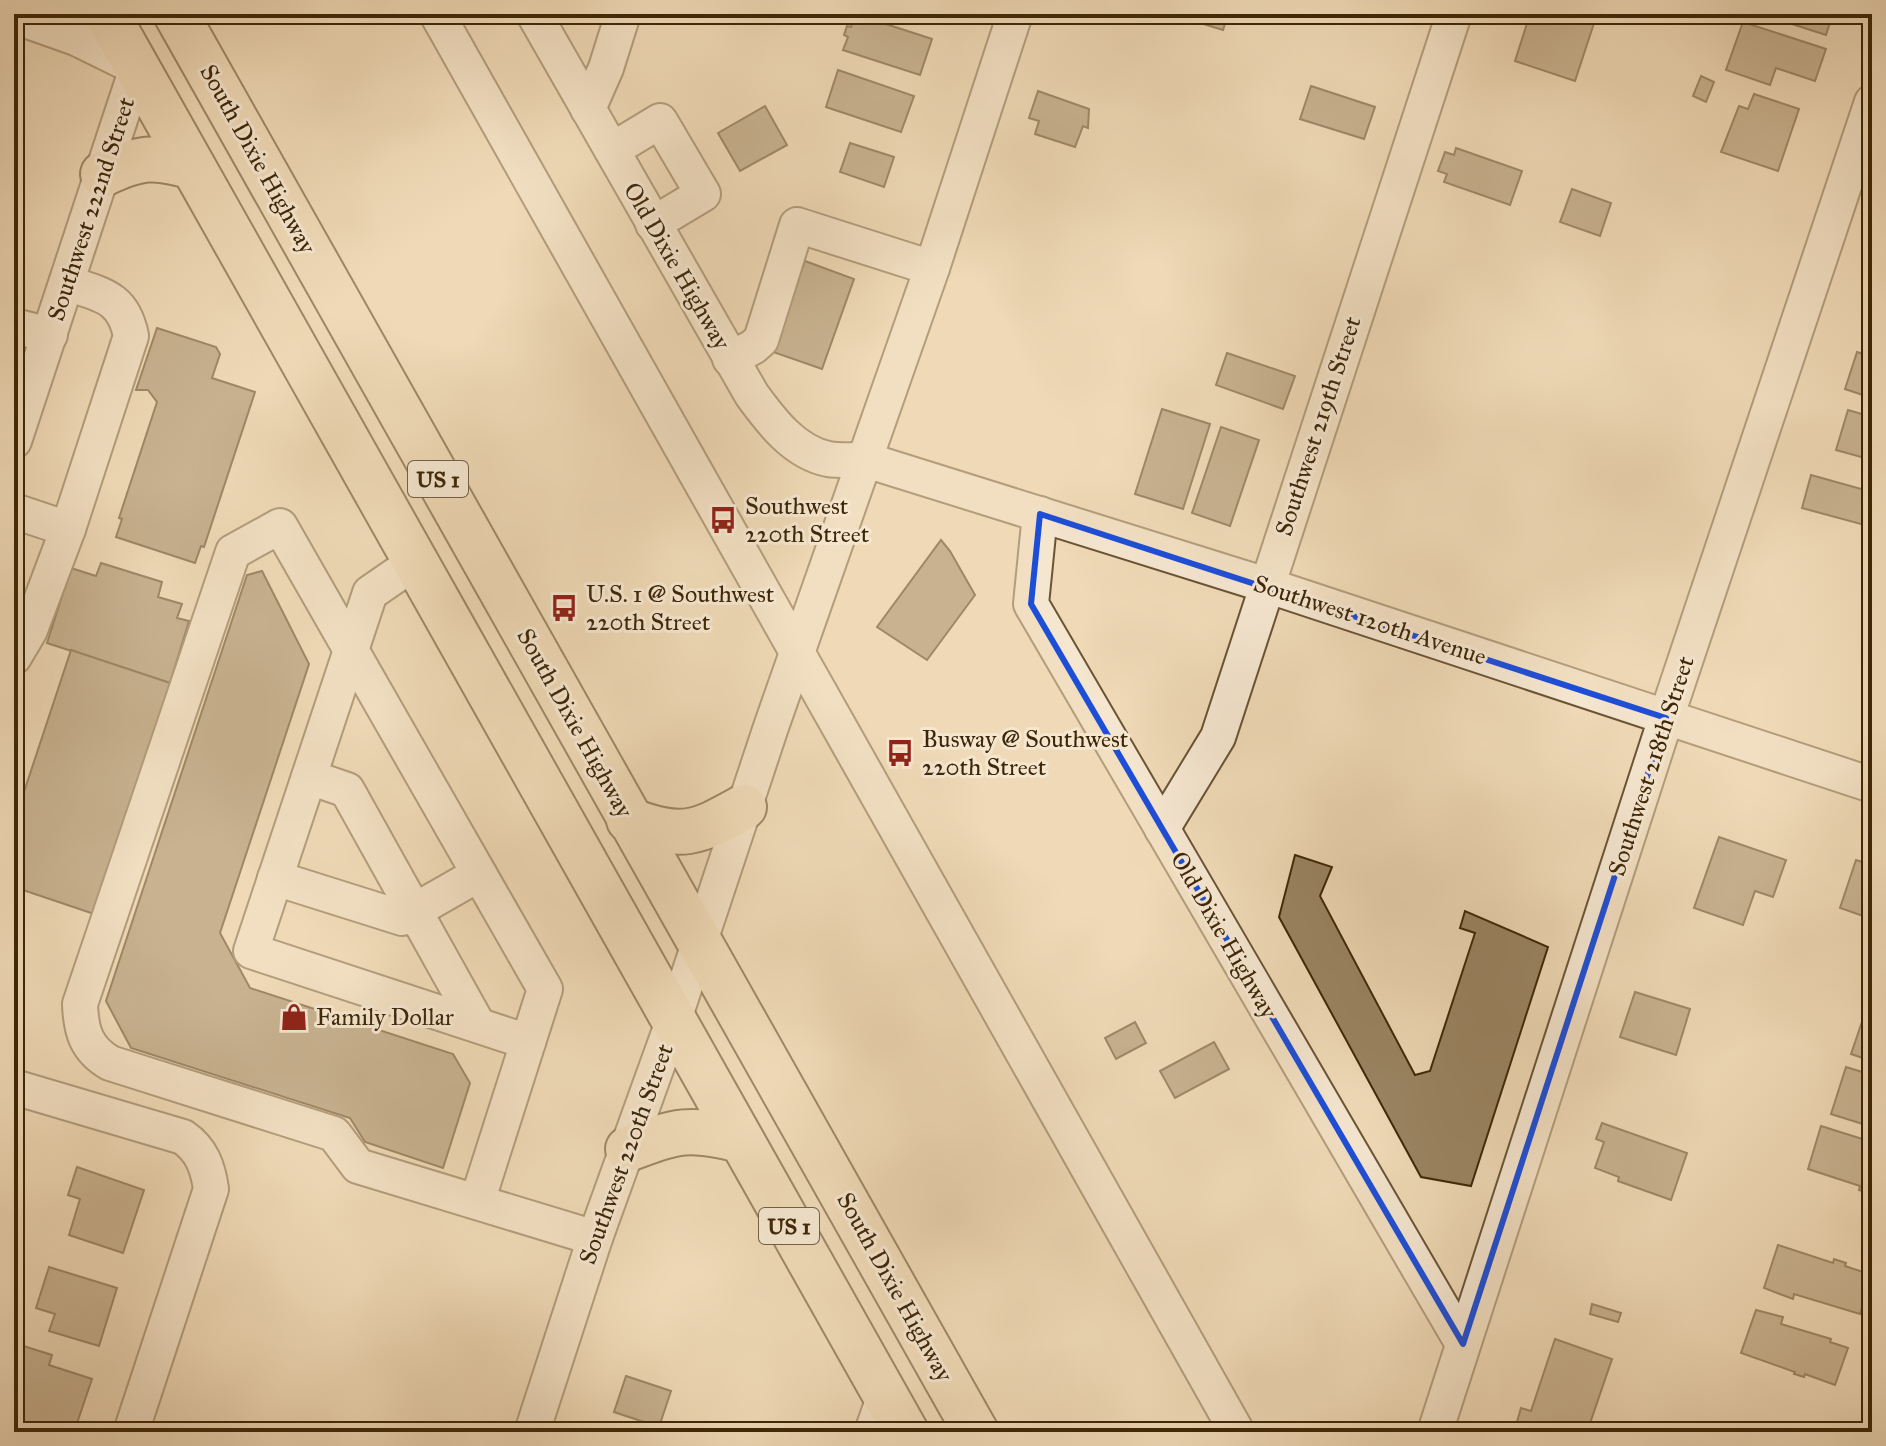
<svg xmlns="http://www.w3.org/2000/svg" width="1886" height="1446" font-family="'IM FELL Great Primer',serif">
<rect width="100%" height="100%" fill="#efd9b6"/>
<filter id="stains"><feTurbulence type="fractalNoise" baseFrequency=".0025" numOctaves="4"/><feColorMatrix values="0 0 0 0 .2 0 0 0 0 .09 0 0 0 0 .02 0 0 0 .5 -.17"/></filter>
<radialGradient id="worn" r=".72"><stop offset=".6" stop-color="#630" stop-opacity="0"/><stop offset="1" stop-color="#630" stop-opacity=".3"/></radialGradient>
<g fill="#9a8462" stroke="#3e2708" stroke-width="2">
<polygon points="855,14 932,39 920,75 843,50 848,37 844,35 847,26 851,27"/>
<polygon points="1188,14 1228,14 1223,30 1187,19"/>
<polygon points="1530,14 1597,14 1575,81 1515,61"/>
<polygon points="1795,14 1839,14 1837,18 1832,16 1826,35 1792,24"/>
<polygon points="1743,22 1826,49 1815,81 1776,68 1770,85 1726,70"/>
<polygon points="838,70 914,96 901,132 826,107"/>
<polygon points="1701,76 1714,82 1706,102 1693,96"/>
<polygon points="1311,86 1375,107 1364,139 1300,119"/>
<polygon points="1038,91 1089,109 1088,128 1083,126 1075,147 1035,134 1039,121 1029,118"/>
<polygon points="1754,94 1799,109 1778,171 1721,152 1739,106 1748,109"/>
<polygon points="765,106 787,145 740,171 718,133"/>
<polygon points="850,143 894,157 884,187 840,172"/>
<polygon points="1456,148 1522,171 1510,205 1444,182 1447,174 1438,171 1445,152 1454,155"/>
<polygon points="1572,189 1611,203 1600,236 1560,222"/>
<polygon points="805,261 854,279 822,369 773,352"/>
<polygon points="157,328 216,347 220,354 212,378 255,392 204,547 201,546 195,563 116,537 122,519 119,518 157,402 148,390 136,390"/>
<polygon points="1857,352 1872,357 1872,398 1845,389"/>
<polygon points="1227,353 1295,376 1283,409 1216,385"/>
<polygon points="1162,409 1210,424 1183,509 1135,494"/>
<polygon points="1848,410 1872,417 1872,460 1836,450"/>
<polygon points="1221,427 1259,440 1230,526 1192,513"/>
<polygon points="1811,475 1872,492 1872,527 1802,508"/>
<polygon points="941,540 950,551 975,595 927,660 877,627"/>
<polygon points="101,563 162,582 158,597 182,604 177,618 189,621 170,683 47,643 71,568 96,576"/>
<polygon points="262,571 309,664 220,933 250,988 453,1054 470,1083 443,1168 365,1142 350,1118 131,1048 106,1001 247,575"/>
<polygon points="71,650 170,683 94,914 14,887 14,822"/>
<polygon points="1719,837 1786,860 1773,897 1755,891 1743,925 1694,908"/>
<polygon points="1295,855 1332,867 1320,896 1415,1075 1430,1071 1475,933 1460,928 1465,911 1548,947 1471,1186 1421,1177 1279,917"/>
<polygon points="1856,860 1872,865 1872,919 1840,908"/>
<polygon points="1635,992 1690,1009 1676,1055 1620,1037"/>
<polygon points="1867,1007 1872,1008 1872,1061 1851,1054"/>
<polygon points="1135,1022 1146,1043 1116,1059 1105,1038"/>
<polygon points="1214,1042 1229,1069 1175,1098 1160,1071"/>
<polygon points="1846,1067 1872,1075 1872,1127 1831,1114"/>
<polygon points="1602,1123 1687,1153 1671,1200 1618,1181 1619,1177 1595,1168 1604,1142 1596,1139"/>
<polygon points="1821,1126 1872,1142 1872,1194 1859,1190 1860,1186 1808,1169"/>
<polygon points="77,1167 144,1190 123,1253 69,1235 80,1199 68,1195"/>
<polygon points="1778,1245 1833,1263 1834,1259 1846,1263 1845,1266 1872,1275 1860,1314 1794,1294 1793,1299 1764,1288"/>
<polygon points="49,1267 117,1288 99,1346 49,1331 55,1314 36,1308"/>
<polygon points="1592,1304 1621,1313 1618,1322 1590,1314"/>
<polygon points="1756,1310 1783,1317 1781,1324 1831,1339 1830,1342 1848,1348 1835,1385 1805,1374 1804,1377 1794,1374 1795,1372 1741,1353"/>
<polygon points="1555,1339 1612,1359 1587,1432 1560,1424 1557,1432 1514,1432 1521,1408 1531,1411"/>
<polygon points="17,1344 52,1355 49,1365 92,1379 74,1432 39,1432 14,1423 19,1399 14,1397 14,1353"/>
<polygon points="626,1376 671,1391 659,1427 614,1412"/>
</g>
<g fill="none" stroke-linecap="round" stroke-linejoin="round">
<g stroke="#6a5434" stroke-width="38">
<g id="minor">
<polyline points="437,14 1237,1432"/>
<path d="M534,14L752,395C771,421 794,452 828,459C840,461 854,460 866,460L1266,585L1872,785"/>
<polyline points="14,16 76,38 137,68 14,441"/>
<polyline points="588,109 606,68 623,14"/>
<polyline points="612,150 660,121 703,194 653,224"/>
<polyline points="14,326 50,335"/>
<polyline points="730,359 753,347 761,340 797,225 932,268"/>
<path d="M14,511L68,529L131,336C123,296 101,295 67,283"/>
<polyline points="1040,514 1031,604 1463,1344"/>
<polyline points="415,562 370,593 251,951 528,1042"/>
<polyline points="14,657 30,630 68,529"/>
<polyline points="309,777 347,790 478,1025"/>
<polyline points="1162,829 1218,737 1454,14"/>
<polyline points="275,878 402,918 479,874"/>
<path d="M14,1087L183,1137C202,1150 208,1168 211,1189L131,1432"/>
<path d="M477,1202L545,989L280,526L233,552L80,1004C81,1031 86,1049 110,1063L334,1134L358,1166L595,1238"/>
<polyline points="532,1432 595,1238 674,1019 771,727 932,268 1015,14"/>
<polyline points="872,1432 885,1395"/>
<polyline points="1435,1432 1666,718 1872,102"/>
</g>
</g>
<g stroke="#3e2708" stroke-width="48">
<g id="highway">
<polyline points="107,14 906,1432"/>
<polyline points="176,14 976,1432"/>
<path d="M103,174C139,157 154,155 193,167"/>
<path d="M629,820C682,840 696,834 744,807"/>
<path d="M628,1149C678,1130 688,1127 741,1140"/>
</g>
</g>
<use href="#minor" stroke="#f5e6d0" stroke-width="34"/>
<use href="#highway" stroke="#efd9b6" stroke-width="44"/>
</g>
<path d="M0 0H1886V1446H0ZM1040,514L1666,718L1463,1344L1031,604Z" fill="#efd9b6" fill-opacity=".55" fill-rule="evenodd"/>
<path fill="none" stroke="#1d4ed8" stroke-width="6" stroke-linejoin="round" d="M1040,514L1666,718L1463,1344L1031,604Z"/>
<defs>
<g id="bus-bare" transform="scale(2.16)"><path d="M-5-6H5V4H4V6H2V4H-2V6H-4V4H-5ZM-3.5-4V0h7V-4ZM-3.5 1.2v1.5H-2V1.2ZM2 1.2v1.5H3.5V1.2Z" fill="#8f2418" stroke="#f5e6d0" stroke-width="2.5" paint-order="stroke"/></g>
<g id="shop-bare" transform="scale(2.16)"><path d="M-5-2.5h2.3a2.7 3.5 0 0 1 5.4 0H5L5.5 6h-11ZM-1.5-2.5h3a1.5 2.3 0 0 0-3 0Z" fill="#8f2418" stroke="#f5e6d0" stroke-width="2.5" paint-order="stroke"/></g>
</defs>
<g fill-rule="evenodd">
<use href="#bus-bare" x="723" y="520"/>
<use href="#bus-bare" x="564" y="608"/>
<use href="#bus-bare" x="900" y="753"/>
<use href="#shop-bare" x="294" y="1017"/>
</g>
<g text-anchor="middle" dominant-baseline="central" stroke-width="6" stroke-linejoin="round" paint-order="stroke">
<g fill="#f5e6d0" stroke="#756044" stroke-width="2">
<rect x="408" y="461" width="60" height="36" rx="6"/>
<rect x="759" y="1208" width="60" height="36" rx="6"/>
</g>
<g font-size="22" font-weight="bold" fill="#3e2708">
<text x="438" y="479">US 1</text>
<text x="789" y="1226">US 1</text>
</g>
<g font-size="24" fill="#3e2708" stroke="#f5e6d0">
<text transform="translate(258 159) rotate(61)">South Dixie Highway</text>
<text transform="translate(91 209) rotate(-72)">Southwest 222nd Street</text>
<text transform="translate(677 266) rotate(60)">Old Dixie Highway</text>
<text transform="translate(1318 426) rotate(-72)">Southwest 219th Street</text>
<text transform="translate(1370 620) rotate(18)">Southwest 120th Avenue</text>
<text transform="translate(575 723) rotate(61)">South Dixie Highway</text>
<text transform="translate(1651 766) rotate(-72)">Southwest 218th Street</text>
<text transform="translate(1224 935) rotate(60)">Old Dixie Highway</text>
<text transform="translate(626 1154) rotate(-70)">Southwest 220th Street</text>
<text transform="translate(895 1287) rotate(61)">South Dixie Highway</text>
</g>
<g font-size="24" fill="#3e2708" stroke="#f5e6d0" text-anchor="start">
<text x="745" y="506">Southwest<tspan x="745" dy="28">220th Street</tspan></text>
<text x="586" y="594">U.S. 1 @ Southwest<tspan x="586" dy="28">220th Street</tspan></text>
<text x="922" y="739">Busway @ Southwest<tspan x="922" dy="28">220th Street</tspan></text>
<text x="316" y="1017">Family Dollar</text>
</g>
</g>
<rect width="1886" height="1446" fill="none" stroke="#efd9b6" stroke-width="48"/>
<rect x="16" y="16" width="1854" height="1414" fill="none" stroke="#3e2708" stroke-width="4"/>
<rect x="24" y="24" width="1838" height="1398" fill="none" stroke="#3e2708" stroke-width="2"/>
<rect width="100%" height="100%" filter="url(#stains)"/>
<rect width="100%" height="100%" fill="url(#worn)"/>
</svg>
